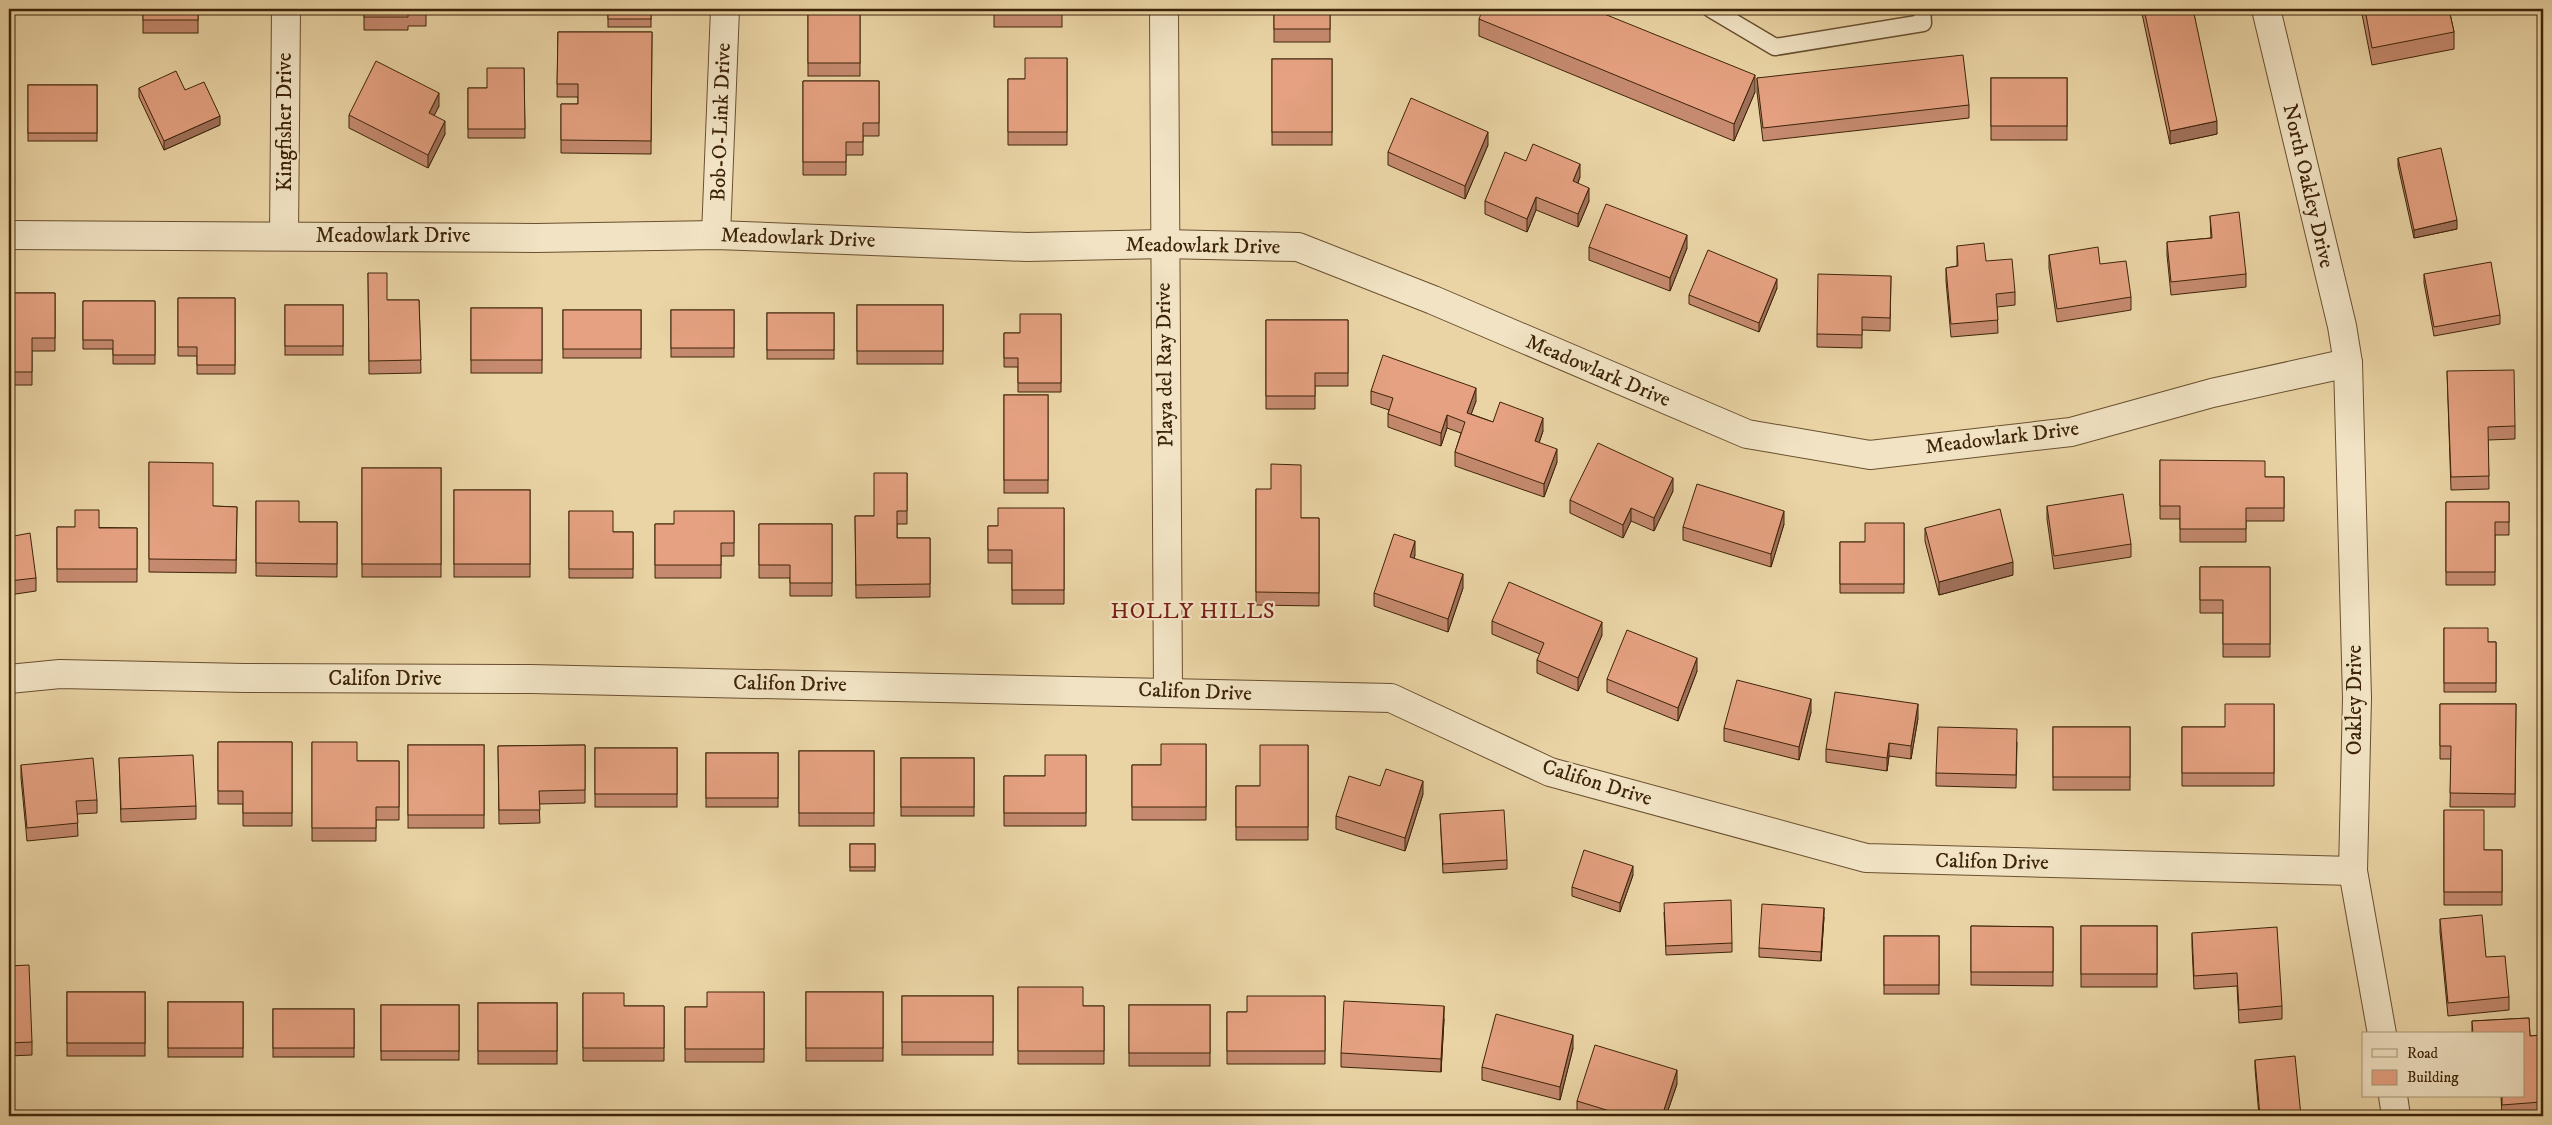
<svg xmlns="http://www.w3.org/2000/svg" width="2552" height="1125" font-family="'IM FELL DW Pica',serif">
<rect width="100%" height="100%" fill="#ead4a5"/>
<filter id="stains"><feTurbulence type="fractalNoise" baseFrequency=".004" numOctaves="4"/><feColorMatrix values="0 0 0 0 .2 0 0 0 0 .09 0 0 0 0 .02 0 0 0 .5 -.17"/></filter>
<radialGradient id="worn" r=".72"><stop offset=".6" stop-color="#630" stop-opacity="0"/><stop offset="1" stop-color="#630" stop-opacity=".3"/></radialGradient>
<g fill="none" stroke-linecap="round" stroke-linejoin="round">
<g stroke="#69502f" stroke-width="19">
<polyline id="lane" points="1711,9 1775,47 1923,23 1922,9"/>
</g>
<g stroke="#69502f" stroke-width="30">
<g id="street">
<polyline points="1164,9 1168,691"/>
<polyline points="2266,9 2342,326 2348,363 2357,698 2353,871 2382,1034"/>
<polyline points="9,235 536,238 716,235 1027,247 1164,244 1298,247 1433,300 1747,434 1870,455 2071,432 2212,393 2348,363"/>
<polyline points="716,235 725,9"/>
<polyline points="284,236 286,9"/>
<polyline points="9,679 60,674 244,678 531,679 1391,698 1550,772 1866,858 2353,871"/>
<polyline points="2393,1096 2396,1116"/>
</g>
</g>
<use href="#lane" stroke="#f1e3c4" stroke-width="16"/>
<use href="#street" stroke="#f1e3c4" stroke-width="28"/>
</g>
<g fill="#c58a6f" stroke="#3e2408">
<rect x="143" y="9" width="55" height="24"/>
<polygon points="364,9 426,9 426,26 408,26 408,30 364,30"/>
<rect x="608" y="9" width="43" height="18"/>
<rect x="808" y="9" width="52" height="67"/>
<rect x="994" y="9" width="68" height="18"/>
<rect x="1274" y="9" width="56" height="33"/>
<polygon points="2141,9 2193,9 2217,134 2170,144"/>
<polygon points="2361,9 2449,9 2454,32 2454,49 2372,65"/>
<polygon points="1479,19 1755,92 1734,141 1479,36"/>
<polygon points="558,32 652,32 651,154 561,153 561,104 578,104 578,97 557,97"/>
<polygon points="1067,58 1067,145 1008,145 1008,79 1025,79"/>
<rect x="1272" y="59" width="60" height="86"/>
<polygon points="524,68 525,138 468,138 468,88 487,88"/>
<polygon points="1757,78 1969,105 1969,118 1763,141 1757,92"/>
<rect x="1991" y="78" width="76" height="62"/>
<polygon points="803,81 879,81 879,136 863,136 863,155 846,155 846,175 803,175"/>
<rect x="28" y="85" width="69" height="56"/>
<polygon points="139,88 185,90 220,125 164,150 139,97"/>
<polygon points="439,106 434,115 445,134 428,168 349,128 349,115"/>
<polygon points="1488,145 1465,199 1388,165 1388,152"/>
<polygon points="2398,158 2457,229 2414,238 2398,166"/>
<polygon points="1526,161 1580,177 1578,183 1589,201 1578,227 1536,210 1527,232 1485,214 1485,201"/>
<polygon points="2210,216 2246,274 2246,287 2171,295 2167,255 2167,242 2211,238"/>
<polygon points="1957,246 2015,292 2015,305 1997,307 1998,333 1951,337 1946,281 1946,268 1957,266"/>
<polygon points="1589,247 1687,248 1670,291 1589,260"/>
<polygon points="2049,255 2100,264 2131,297 2131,310 2057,322 2049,268"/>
<polygon points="368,273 387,300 419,300 421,373 369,374"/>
<polygon points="2424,274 2500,315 2500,324 2434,336 2424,283"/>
<polygon points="1891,276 1890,331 1862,330 1862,348 1817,347 1817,334"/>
<polygon points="1777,288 1759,332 1689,304 1689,295"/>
<polygon points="9,293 55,293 55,351 32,351 32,385 9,385"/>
<polygon points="178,298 235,298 235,374 197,374 197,356 178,356"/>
<polygon points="83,301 155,301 155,364 113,364 113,349 83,349"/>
<rect x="285" y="305" width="58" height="50"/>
<rect x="857" y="305" width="86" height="59"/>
<rect x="471" y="308" width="71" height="65"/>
<rect x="563" y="310" width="78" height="48"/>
<rect x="671" y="310" width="63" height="47"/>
<rect x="767" y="313" width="67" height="46"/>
<polygon points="1061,314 1061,392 1018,392 1018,367 1004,367 1004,333 1020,333"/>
<polygon points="1266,320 1348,320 1348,386 1315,386 1315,409 1266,409"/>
<polygon points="2447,371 2515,426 2515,439 2488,440 2489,489 2451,490"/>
<polygon points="1371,391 1476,401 1471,414 1493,422 1543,431 1539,443 1557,462 1544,497 1455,466 1455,452 1461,433 1447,428 1441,446 1388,427 1388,414 1389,410 1371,404"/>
<rect x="1004" y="395" width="44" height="98"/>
<polygon points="2160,460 2265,477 2284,477 2284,521 2246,521 2246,542 2180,542 2180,519 2160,519"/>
<polygon points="149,462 213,506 237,507 236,573 149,572"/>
<rect x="362" y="468" width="79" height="109"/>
<polygon points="907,473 907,524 897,524 897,538 930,538 930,597 856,598 855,516 874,516"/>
<polygon points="1256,489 1301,518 1319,518 1319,606 1256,605"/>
<rect x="454" y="490" width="76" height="87"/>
<polygon points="1673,491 1654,531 1631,521 1623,538 1570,513 1570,500"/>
<polygon points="256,501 299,522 337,522 337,577 256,576"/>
<polygon points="2446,502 2509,502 2509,535 2495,535 2495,585 2446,585"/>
<polygon points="2047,506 2131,544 2131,557 2054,569 2047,519"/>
<polygon points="1064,508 1064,604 1012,604 1012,563 988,563 988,526 998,526"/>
<polygon points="569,511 613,532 633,532 633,578 569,578"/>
<polygon points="734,511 734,556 721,556 721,578 655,578 655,524 674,524"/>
<polygon points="1904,523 1904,593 1840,593 1840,542 1865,542"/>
<polygon points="759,524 832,524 832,596 790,596 790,578 759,578"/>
<polygon points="1784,524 1771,567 1683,540 1683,527"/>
<polygon points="57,527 137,528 137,582 57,582"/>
<polygon points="1925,528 2013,575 1939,595 1925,541"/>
<polygon points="9,537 36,578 36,591 9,595"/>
<polygon points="1415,555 1414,558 1463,588 1448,632 1374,606 1374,593"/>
<polygon points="2200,567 2270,567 2270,657 2223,657 2223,613 2200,613"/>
<polygon points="1492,621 1602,635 1578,691 1537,673 1537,660 1540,654 1492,634"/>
<polygon points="2444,628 2488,642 2496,642 2496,692 2444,692"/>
<polygon points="1697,671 1678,721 1607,692 1607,679"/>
<polygon points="2274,704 2274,786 2182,786 2182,727 2225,727"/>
<polygon points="2440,704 2516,704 2515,807 2450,807 2451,759 2440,759"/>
<polygon points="1811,712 1799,760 1724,741 1724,728"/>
<polygon points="1918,718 1911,759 1889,756 1887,771 1826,762 1826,749"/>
<rect x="2053" y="727" width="77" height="63"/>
<polygon points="218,742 292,742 292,826 243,826 243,804 218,804"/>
<polygon points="312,742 357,761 399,761 399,820 376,820 376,841 312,841"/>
<polygon points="2017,742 2016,788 1936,786 1936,773"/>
<polygon points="1206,744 1206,820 1132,820 1132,765 1161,765"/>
<rect x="408" y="745" width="76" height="83"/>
<polygon points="585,745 585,803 539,804 540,823 499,824 498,746"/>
<polygon points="1308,745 1308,840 1236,840 1236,786 1260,786"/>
<rect x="595" y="748" width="82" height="59"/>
<rect x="799" y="751" width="75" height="75"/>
<rect x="706" y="753" width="72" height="54"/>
<polygon points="1086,755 1086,826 1004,826 1004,776 1045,776"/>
<polygon points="119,758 196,806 196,819 121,822"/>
<rect x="901" y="758" width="73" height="58"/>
<polygon points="21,765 97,800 97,813 77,814 78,836 27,841 21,778"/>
<polygon points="1380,786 1423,794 1405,851 1336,829 1336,816"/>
<polygon points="2444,810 2484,850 2502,850 2502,905 2444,905"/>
<polygon points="1440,814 1507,860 1507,869 1443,873"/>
<rect x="850" y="844" width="25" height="27"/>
<polygon points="1633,875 1620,912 1572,896 1572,887"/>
<polygon points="1664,912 1732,943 1732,952 1666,955"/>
<polygon points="1824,917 1821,961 1759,957 1759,948"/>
<polygon points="2440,919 2486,957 2509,997 2509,1010 2448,1016 2440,932"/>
<polygon points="1971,926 2053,927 2053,986 1971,985"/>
<rect x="2081" y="926" width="76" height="61"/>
<polygon points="2192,933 2282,1006 2282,1019 2239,1023 2237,986 2194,989 2192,946"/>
<rect x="1884" y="936" width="55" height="58"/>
<polygon points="9,966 32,1042 32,1055 9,1056"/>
<polygon points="1018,987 1083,1006 1104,1006 1104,1064 1018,1064"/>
<rect x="67" y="992" width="78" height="64"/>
<polygon points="764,992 764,1062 685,1062 685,1007 707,1007"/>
<rect x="806" y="992" width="77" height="69"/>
<polygon points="583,993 624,1006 664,1006 664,1061 583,1061"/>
<rect x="902" y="996" width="91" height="59"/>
<polygon points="1325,996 1325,1064 1227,1064 1227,1012 1247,1012"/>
<rect x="168" y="1002" width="75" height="55"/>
<rect x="478" y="1003" width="79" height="61"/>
<rect x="381" y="1005" width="78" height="55"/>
<rect x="1129" y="1005" width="81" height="61"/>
<rect x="273" y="1009" width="81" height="48"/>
<polygon points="2529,1018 2530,1036 2543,1035 2543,1091 2540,1091 2541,1116 2502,1116 2501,1096 2523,1096 2523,1034 2472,1034 2472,1021"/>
<polygon points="1444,1019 1441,1072 1341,1067 1341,1053"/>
<polygon points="1573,1048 1560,1100 1482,1080 1482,1067"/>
<polygon points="2255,1060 2301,1116 2259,1116 2255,1068"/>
<polygon points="1677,1084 1666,1116 1585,1116 1577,1114 1577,1101"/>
</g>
<g fill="#a0715a" stroke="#3e2408">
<polygon points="1755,75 1755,92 1734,141 1734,124"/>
<polygon points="439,93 439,106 429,126 429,113"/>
<polygon points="220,116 220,125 164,150 164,141"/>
<polygon points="445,121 445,134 428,168 428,155"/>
<polygon points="2217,121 2217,134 2170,144 2170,131"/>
<polygon points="1488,132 1488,145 1465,199 1465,186"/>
<polygon points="1580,164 1580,177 1573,194 1573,181"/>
<polygon points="1589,188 1589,201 1578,227 1578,214"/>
<polygon points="1536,197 1536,210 1527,232 1527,219"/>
<polygon points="2457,220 2457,229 2414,238 2414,230"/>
<polygon points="1687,235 1687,248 1670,291 1670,278"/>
<polygon points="1777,279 1777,288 1759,332 1759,323"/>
<polygon points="1476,388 1476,401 1467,426 1467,413"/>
<polygon points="1447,415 1447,428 1441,446 1441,433"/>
<polygon points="1543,418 1543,431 1535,454 1535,441"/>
<polygon points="1557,449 1557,462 1544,497 1544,484"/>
<polygon points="1673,478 1673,491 1654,531 1654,518"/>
<polygon points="1631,508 1631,521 1623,538 1623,525"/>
<polygon points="1784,511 1784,524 1771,567 1771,554"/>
<polygon points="1415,541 1415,555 1410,570 1410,557"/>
<polygon points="2013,562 2013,575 1939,595 1939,582"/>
<polygon points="1463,574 1463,588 1448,632 1448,619"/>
<polygon points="1602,622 1602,635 1578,691 1578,678"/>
<polygon points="1697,658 1697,671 1678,721 1678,708"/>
<polygon points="1811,699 1811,712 1799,760 1799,747"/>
<polygon points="1918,704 1918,718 1911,759 1911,746"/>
<polygon points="1889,743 1889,756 1887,771 1887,758"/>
<polygon points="1423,781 1423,794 1405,851 1405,838"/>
<polygon points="1633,866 1633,875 1620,912 1620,903"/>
<polygon points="1824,908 1824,917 1821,961 1821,952"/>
<polygon points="1444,1006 1444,1019 1441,1072 1441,1059"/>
<polygon points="1573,1035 1573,1048 1560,1100 1560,1087"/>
<polygon points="1677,1070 1677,1084 1666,1116 1662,1116"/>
</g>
<g fill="#e5a181" stroke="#3e2408">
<rect x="143" y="9" width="55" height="11"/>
<polygon points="364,9 426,9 426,12 408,12 408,17 364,17"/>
<rect x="608" y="9" width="43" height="10"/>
<rect x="808" y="9" width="52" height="54"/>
<rect x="994" y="9" width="68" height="5"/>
<rect x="1274" y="9" width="56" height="20"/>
<polygon points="1483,9 1592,9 1755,75 1734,124 1479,19"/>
<polygon points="2144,9 2193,9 2217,121 2170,131"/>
<polygon points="2365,9 2449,9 2454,32 2372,48"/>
<polygon points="558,32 652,32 651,141 561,140 561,104 578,104 578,84 557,84"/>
<polygon points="1963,55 1969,105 1763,128 1757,78"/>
<polygon points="1025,58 1067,58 1067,132 1008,132 1008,79 1025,79"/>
<rect x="1272" y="59" width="60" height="73"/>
<polygon points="376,61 439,93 429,113 445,121 428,155 349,115"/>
<polygon points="487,68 524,68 525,129 468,129 468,88 487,88"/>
<polygon points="176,71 185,90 204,82 220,116 164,141 139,88"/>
<rect x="1991" y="78" width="76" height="48"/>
<polygon points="803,81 879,81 879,123 863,123 863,142 846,142 846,162 803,162"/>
<rect x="28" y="85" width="69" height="48"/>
<polygon points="1411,98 1488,132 1465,186 1388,152"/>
<polygon points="1533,144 1580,164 1573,181 1589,188 1578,214 1536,197 1527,219 1485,201 1505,152 1526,161"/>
<polygon points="2441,148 2457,220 2414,230 2398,158"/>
<polygon points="1606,204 1687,235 1670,278 1589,247"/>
<polygon points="2239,212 2246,274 2171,282 2167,242 2212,238 2210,216"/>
<polygon points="1984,243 1986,261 2012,259 2015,292 1996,294 1998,320 1951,324 1946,268 1958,266 1957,246"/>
<polygon points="2098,247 2100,264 2126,261 2131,297 2057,309 2049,255"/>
<polygon points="1708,250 1777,279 1759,323 1689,295"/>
<polygon points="2491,262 2500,315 2434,327 2424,274"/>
<polygon points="368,273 387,273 387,300 419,300 421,360 369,361"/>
<polygon points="1818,274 1891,276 1890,318 1862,317 1862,335 1817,334"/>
<polygon points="9,293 55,293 55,338 32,338 32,372 9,372"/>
<polygon points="178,298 235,298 235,365 197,365 197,347 178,347"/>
<polygon points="83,301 155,301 155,355 113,355 113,340 83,340"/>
<rect x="285" y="305" width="58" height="41"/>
<rect x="857" y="305" width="86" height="46"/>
<rect x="471" y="308" width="71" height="52"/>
<rect x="563" y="310" width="78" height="39"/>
<rect x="671" y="310" width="63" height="38"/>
<rect x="767" y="313" width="67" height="37"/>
<polygon points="1020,314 1061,314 1061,383 1018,383 1018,358 1004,358 1004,333 1020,333"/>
<polygon points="1266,320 1348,320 1348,373 1315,373 1315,396 1266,396"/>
<polygon points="1383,355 1476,388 1467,413 1493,422 1500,402 1543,418 1535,441 1557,449 1544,484 1455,452 1465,422 1447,415 1441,433 1388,414 1393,398 1371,391"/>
<polygon points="2514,370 2515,426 2488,427 2489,476 2451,477 2447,371"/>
<rect x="1004" y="395" width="44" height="85"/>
<polygon points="1598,443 1673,478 1654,518 1631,508 1623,525 1570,500"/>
<polygon points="2160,460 2265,461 2265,477 2284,477 2284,508 2246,508 2246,529 2180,529 2180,506 2160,506"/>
<polygon points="149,462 213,463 213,506 237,507 236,560 149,559"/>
<polygon points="1271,464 1301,465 1301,518 1319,518 1319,593 1256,592 1256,489 1271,489"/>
<rect x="362" y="468" width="79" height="96"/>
<polygon points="874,473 907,473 907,511 897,511 897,538 930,538 930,584 856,585 855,516 874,516"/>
<polygon points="1697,484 1784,511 1771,554 1683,527"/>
<rect x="454" y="490" width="76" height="74"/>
<polygon points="2123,494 2131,544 2054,556 2047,506"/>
<polygon points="256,501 299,501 299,522 337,522 337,564 256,563"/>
<polygon points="2446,502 2509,502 2509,522 2495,522 2495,572 2446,572"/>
<polygon points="998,508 1064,508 1064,590 1012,590 1012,550 988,550 988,526 998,526"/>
<polygon points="2000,509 2013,562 1939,582 1925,528"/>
<polygon points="75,510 99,510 99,528 137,528 137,569 57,569 57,527 75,527"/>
<polygon points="569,511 613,511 613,532 633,532 633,569 569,569"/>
<polygon points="674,511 734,511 734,543 721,543 721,565 655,565 655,524 674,524"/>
<polygon points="1865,523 1904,523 1904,584 1840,584 1840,542 1865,542"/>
<polygon points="759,524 832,524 832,583 790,583 790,565 759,565"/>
<polygon points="30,533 36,578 9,581 9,537"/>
<polygon points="1394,534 1415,541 1410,557 1463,574 1448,619 1374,593"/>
<polygon points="2200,567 2270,567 2270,644 2223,644 2223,600 2200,600"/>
<polygon points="1509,582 1602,622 1578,678 1537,660 1544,643 1492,621"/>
<polygon points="2444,628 2488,628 2488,642 2496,642 2496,683 2444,683"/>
<polygon points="1627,630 1697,658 1678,708 1607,679"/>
<polygon points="1737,680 1811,699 1799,747 1724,728"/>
<polygon points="1835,692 1918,704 1911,746 1889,743 1887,758 1826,749"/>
<polygon points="2225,704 2274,704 2274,773 2182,773 2182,727 2225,727"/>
<polygon points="2440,704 2516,704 2515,794 2450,793 2451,746 2440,746"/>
<polygon points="1938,727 2017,729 2016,775 1936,773"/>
<rect x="2053" y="727" width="77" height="50"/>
<polygon points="218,742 292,742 292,813 243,813 243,791 218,791"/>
<polygon points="312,742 357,742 357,761 399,761 399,807 376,807 376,828 312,828"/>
<polygon points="1161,744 1206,744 1206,807 1132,807 1132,765 1161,765"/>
<rect x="408" y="745" width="76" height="70"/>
<polygon points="585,745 585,790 539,791 540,810 499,810 498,746"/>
<polygon points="1260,745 1308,745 1308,827 1236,827 1236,786 1260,786"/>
<rect x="595" y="748" width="82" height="46"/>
<rect x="799" y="751" width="75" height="62"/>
<rect x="706" y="753" width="72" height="45"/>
<polygon points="193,755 196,806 121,809 119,758"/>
<polygon points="1045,755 1086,755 1086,813 1004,813 1004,776 1045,776"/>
<polygon points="93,758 97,800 76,801 78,823 27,828 21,765"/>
<rect x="901" y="758" width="73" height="49"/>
<polygon points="1386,769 1423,781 1405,838 1336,816 1349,776 1380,786"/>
<polygon points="1504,810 1507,860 1443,864 1440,814"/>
<polygon points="2444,810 2484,810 2484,850 2502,850 2502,892 2444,892"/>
<rect x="850" y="844" width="25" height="23"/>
<polygon points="1584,850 1633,866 1620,903 1572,887"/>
<polygon points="1731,900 1732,943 1666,946 1664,903"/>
<polygon points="1762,904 1824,908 1821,952 1759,948"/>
<polygon points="2482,915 2486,957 2505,956 2509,997 2448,1003 2440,919"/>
<polygon points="1971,926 2053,927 2053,972 1971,972"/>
<rect x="2081" y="926" width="76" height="48"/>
<polygon points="2277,927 2282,1006 2239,1010 2237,973 2194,976 2192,933"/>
<rect x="1884" y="936" width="55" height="49"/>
<polygon points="29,965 32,1042 9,1043 9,966"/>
<polygon points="1018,987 1083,987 1083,1006 1104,1006 1104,1051 1018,1051"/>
<rect x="67" y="992" width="78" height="51"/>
<polygon points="707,992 764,992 764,1049 685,1049 685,1007 707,1007"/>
<rect x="806" y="992" width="77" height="56"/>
<polygon points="583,993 624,993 624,1006 664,1006 664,1048 583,1048"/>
<rect x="902" y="996" width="91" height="46"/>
<polygon points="1247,996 1325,996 1325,1051 1227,1051 1227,1012 1247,1012"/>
<polygon points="1344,1001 1444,1006 1441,1059 1341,1053"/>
<rect x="168" y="1002" width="75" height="46"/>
<rect x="478" y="1003" width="79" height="48"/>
<rect x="381" y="1005" width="78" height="46"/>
<rect x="1129" y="1005" width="81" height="48"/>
<rect x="273" y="1009" width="81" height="39"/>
<polygon points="1496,1014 1573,1035 1560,1087 1482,1067"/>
<polygon points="2529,1018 2530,1036 2543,1035 2543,1078 2539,1078 2541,1102 2502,1105 2502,1096 2523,1096 2523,1034 2473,1034 2472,1021"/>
<polygon points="1595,1045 1677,1070 1662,1116 1626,1116 1577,1101"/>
<polygon points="2295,1056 2301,1116 2260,1116 2255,1060"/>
</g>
<g text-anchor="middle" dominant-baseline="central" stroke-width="4.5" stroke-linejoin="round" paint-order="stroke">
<g font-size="21" fill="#3e2408" stroke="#f1e3c4">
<text transform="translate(285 122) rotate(-90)">Kingfisher Drive</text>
<text transform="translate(721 122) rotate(-88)">Bob-O-Link Drive</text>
<text transform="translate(2308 186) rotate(77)">North Oakley Drive</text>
<text x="393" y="236">Meadowlark Drive</text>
<text transform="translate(798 238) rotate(2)">Meadowlark Drive</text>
<text transform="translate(1203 246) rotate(1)">Meadowlark Drive</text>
<text transform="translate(1165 365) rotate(-91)">Playa del Ray Drive</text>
<text transform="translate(1598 371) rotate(23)">Meadowlark Drive</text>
<text transform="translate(2002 438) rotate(-7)">Meadowlark Drive</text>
<text x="385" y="679">Califon Drive</text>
<text transform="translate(790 684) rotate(1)">Califon Drive</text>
<text transform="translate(1195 692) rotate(2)">Califon Drive</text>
<text transform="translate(2355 700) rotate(-90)">Oakley Drive</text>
<text transform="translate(1597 783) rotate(17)">Califon Drive</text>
<text transform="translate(1992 862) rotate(1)">Califon Drive</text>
</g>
<g font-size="22" letter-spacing="1" fill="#7a1f14" stroke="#f1e3c4">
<text x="1193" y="611">HOLLY HILLS</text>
</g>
</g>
<rect width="2552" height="1125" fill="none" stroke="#ead4a5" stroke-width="30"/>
<rect x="10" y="10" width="2532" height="1105" fill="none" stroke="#3e2408" stroke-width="2.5"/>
<rect x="15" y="15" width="2522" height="1095" fill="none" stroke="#3e2408"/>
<rect x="2362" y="1032" width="162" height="65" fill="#f1e3c4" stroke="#a99779"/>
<rect x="2372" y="1049" width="25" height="8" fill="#f1e3c4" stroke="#a99779"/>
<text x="2407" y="1058" font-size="15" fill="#3e2408">Road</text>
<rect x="2372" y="1070" width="25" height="15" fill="#e5a181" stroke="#a99779"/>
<text x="2407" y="1082" font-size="15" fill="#3e2408">Building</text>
<rect width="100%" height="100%" filter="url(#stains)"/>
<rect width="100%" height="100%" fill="url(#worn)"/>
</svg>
